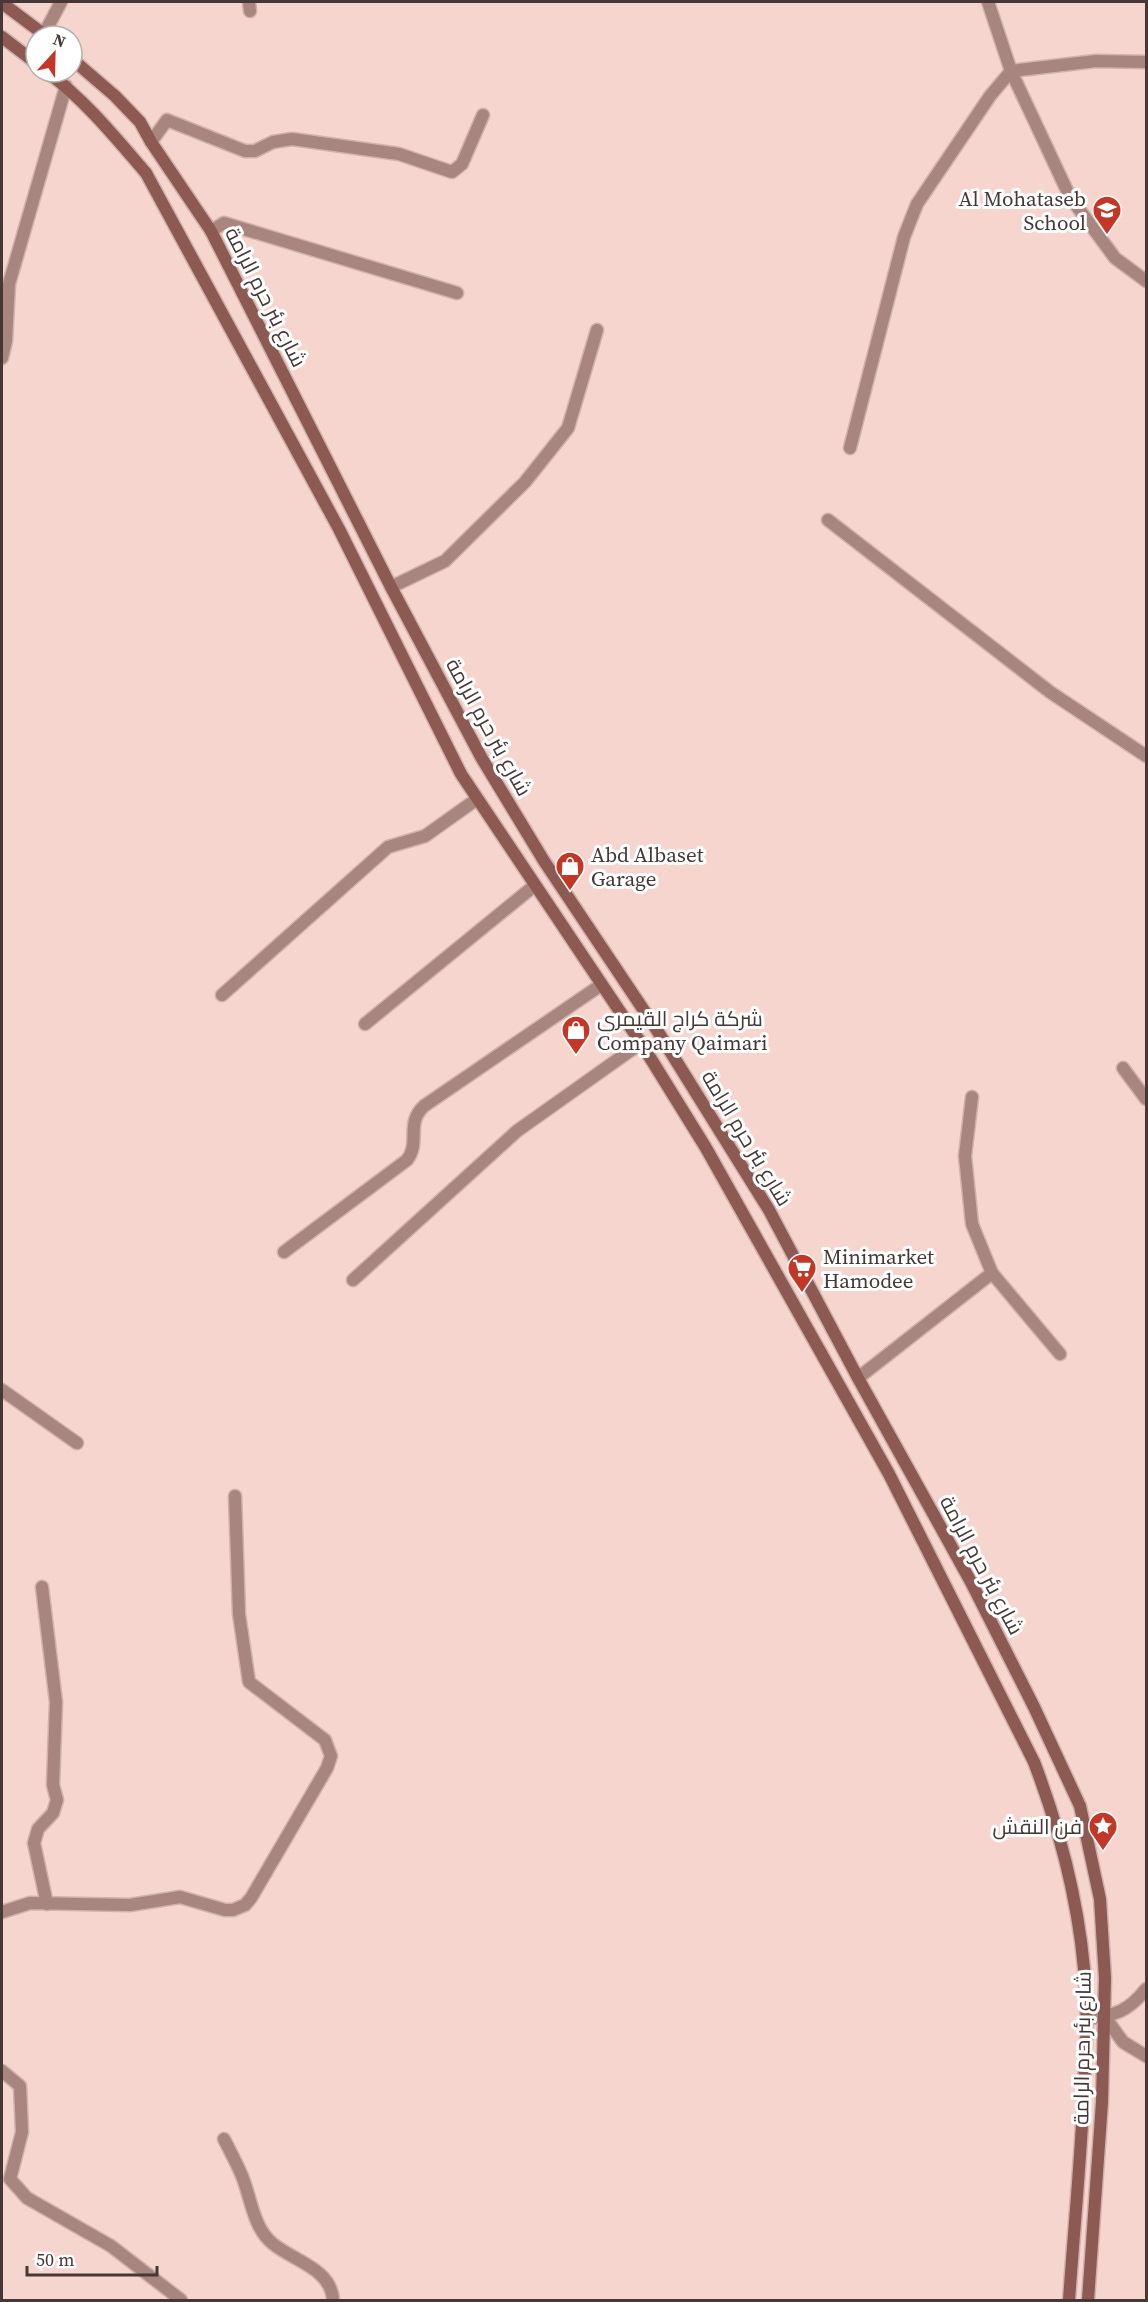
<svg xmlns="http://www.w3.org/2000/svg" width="1148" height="2302" font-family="'Source Serif 4',Cairo,serif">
<rect width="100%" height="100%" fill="#f7d5cf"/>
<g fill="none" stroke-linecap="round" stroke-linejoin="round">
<g stroke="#d0b2ad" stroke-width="15">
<g id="minor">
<polyline points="249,2 250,11"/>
<polyline points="988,2 1011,71 1070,197 1115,258 1146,281"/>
<polyline points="44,34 61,2"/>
<polyline points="151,142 167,120 245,151 255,151 273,142 292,139 399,154 452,172 462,164 483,115"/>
<polyline points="211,231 224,223 457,293"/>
<polyline points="2,358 6,341 9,284 66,86"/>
<polyline points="850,448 904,237 917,204 990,96 1011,71 1096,61 1146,62"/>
<polyline points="828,520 1050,692 1146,756"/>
<polyline points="391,587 445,561 525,482 568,428 597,330"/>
<polyline points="222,995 388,847 425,836 477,799"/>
<polyline points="365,1024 534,886"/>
<polyline points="1123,1068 1146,1099"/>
<polyline points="972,1097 965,1156 972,1224 992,1273 1060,1354"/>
<path d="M284,1252L407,1160C421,1142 405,1124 424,1106L601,985"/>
<polyline points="353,1280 517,1131 641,1043"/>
<polyline points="858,1378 992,1273"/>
<polyline points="2,1390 77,1443"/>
<polyline points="42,1587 56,1702 53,1785 57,1800 53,1813 38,1829 34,1843 47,1904"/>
<polyline points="2,1912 30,1903 130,1905 180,1897 225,1910 233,1910 245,1905 251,1898 327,1768 331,1756 325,1740 249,1682 239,1614 235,1496"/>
<polyline points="1105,2017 1123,2042 1146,2056"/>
<path d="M1087,2019C1115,2015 1128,2012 1146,1989"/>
<polyline points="2,2071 20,2086 22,2132 10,2179 27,2198 111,2246 181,2300"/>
<path d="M224,2139C230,2151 237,2164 242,2176C251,2198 253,2227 272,2243C293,2261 331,2268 333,2300"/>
</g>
</g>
<g stroke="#d0b2ad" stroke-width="15">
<g id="secondary">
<polyline points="2,3 46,36"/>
<polyline points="2,37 36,63"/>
<polyline points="72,59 115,96 140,122 151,142 211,231 391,587 481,757 544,861 655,1027 769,1210 858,1378 971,1582 1034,1707 1080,1806 1100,1899 1105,1978 1102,2102 1088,2300"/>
<path d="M47,72C85,100 115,137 146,173L339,529L461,774L641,1043L706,1148L889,1474L1034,1762C1063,1838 1082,1915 1086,1996C1088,2027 1085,2057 1084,2087C1081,2158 1074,2229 1069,2300"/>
</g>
</g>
<use href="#minor" stroke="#a9857f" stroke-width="12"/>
<use href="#secondary" stroke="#8c5a52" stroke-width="12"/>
</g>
<defs>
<g id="school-pin" transform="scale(1.5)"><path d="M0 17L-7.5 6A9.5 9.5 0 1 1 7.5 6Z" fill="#c33727" stroke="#fff"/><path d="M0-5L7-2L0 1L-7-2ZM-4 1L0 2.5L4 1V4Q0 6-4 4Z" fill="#fff"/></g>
<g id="shop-pin" transform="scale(1.5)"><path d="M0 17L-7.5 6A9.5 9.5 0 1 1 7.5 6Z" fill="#c33727" stroke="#fff"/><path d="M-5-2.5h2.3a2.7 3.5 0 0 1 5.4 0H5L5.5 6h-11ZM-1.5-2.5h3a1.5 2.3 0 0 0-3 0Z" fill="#fff"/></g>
<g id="supermarket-pin" transform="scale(1.5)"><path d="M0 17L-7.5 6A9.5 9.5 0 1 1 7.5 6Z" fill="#c33727" stroke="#fff"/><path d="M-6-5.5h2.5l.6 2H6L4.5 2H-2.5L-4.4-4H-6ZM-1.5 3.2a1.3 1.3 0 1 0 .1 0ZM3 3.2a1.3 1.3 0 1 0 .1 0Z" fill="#fff"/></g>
<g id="sight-pin" transform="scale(1.5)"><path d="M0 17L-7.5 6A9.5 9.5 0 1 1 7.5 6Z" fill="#c33727" stroke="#fff"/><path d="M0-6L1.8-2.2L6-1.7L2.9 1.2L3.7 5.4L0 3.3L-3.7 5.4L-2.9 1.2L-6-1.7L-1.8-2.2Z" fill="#fff"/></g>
</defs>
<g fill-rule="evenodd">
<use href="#school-pin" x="1107" y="210"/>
<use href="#shop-pin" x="570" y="866"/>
<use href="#shop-pin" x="576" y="1030"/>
<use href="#supermarket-pin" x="802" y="1268"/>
<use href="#sight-pin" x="1103" y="1826"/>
</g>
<g text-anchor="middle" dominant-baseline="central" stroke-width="6" stroke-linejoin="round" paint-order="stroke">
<g font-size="21" fill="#453836" stroke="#fff" text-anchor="start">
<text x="1086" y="198" text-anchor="end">Al Mohataseb<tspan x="1086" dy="24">School</tspan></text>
<text x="591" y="854">Abd Albaset<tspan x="591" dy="24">Garage</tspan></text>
<text x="597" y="1018">شركة كراج القيمري<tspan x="597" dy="24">Company Qaimari</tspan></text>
<text x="823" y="1256">Minimarket<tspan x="823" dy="24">Hamodee</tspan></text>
<text x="1082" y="1826" text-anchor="end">فن النقش</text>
</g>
<g font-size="21" fill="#453836" stroke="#fff">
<text transform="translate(266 297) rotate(63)">شارع بئر حرم الرامة</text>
<text transform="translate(489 727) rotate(61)">شارع بئر حرم الرامة</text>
<text transform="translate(747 1138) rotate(59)">شارع بئر حرم الرامة</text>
<text transform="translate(982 1565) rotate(62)">شارع بئر حرم الرامة</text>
<text transform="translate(1082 2048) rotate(-89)">شارع بئر حرم الرامة</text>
</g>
</g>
<rect width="1148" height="2302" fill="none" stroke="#453836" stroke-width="6"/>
<g transform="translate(54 54) rotate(22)"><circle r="28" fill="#ffffff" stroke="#b5afaf" stroke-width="1.5"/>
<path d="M0-4.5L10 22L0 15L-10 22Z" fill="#c33727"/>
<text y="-9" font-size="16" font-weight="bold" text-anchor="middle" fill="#453836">N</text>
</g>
<path d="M27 2266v9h130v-9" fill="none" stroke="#453836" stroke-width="3"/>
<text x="36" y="2266" font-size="18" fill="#453836" stroke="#ffffff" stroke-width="4.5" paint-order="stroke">50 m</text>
</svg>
